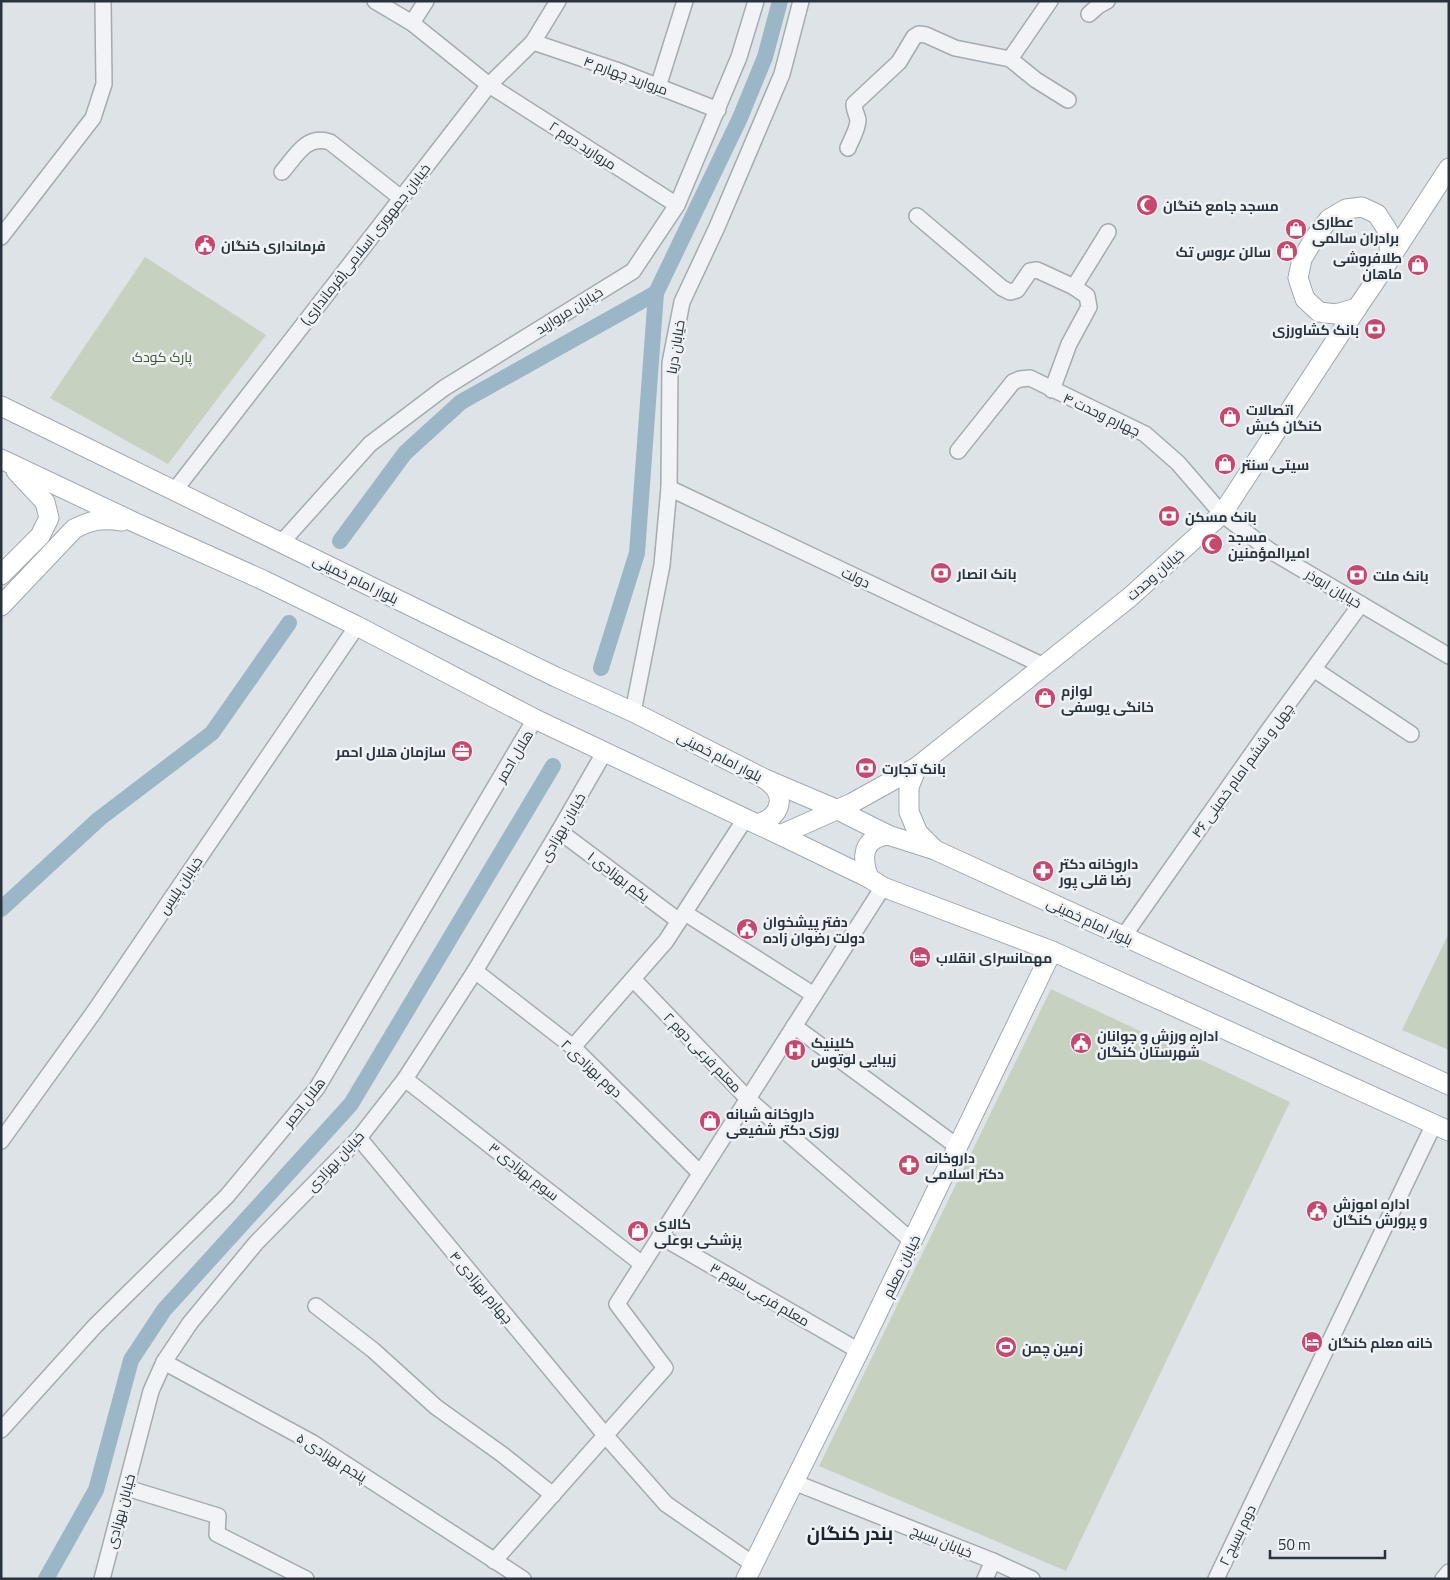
<svg xmlns="http://www.w3.org/2000/svg" width="1450" height="1580" font-family="'Titillium Web',Cairo,sans-serif">
<rect width="100%" height="100%" fill="#dee3e7"/>
<g fill="#c7d1c0">
<polygon points="145,257 266,335 168,464 50,398"/>
<polygon points="1449,933 1449,1050 1402,1030"/>
<polygon points="1051,989 1290,1102 1066,1571 819,1466"/>
</g>
<g fill="none" stroke-linecap="round" stroke-linejoin="round">
<g stroke="#9bb6c6" stroke-width="16">
<polyline points="340,541 405,453 461,402 656,293"/>
<polyline points="601,668 637,553 656,293 740,118 765,57 780,1"/>
<polyline points="1,909 99,819 212,733 289,623"/>
<polyline points="46,1579 96,1490 131,1360 164,1310 351,1104 553,766"/>
</g>
<g stroke="#a4abb1" stroke-width="18">
<g id="minor">
<polyline points="375,1 412,23 489,85 677,205"/>
<polyline points="1089,14 1098,6 1107,1"/>
<polyline points="412,23 426,1"/>
<polyline points="533,42 616,70 718,110"/>
<polyline points="1010,59 1050,1"/>
<polyline points="658,87 685,1"/>
<path d="M848,148C851,140 858,129 858,120C857,115 854,110 854,104L899,62L914,37L919,34L926,35L955,48L1010,59L1036,80L1068,100"/>
<path d="M282,172C296,156 306,134 330,142L401,198"/>
<polyline points="917,216 1002,288 1010,292 1017,290 1030,271 1037,270 1074,287"/>
<polyline points="1,237 93,118 104,84 103,1"/>
<polyline points="1052,390 1069,344 1089,307 1087,296 1074,287 1108,232"/>
<polyline points="958,451 1013,382 1020,379 1030,378 1145,434 1178,463 1222,514 1269,550 1449,656"/>
<polyline points="669,488 1044,666"/>
<polyline points="175,490 489,85 533,42 558,1"/>
<polyline points="282,542 370,444 444,388 633,271 677,205 739,57 756,1"/>
<polyline points="1315,670 1411,734"/>
<polyline points="633,712 662,565 669,488 670,363 682,302 717,227 782,74 801,1"/>
<polyline points="559,831 679,921"/>
<polyline points="685,913 814,995"/>
<polyline points="1123,937 1268,731 1361,604"/>
<polyline points="475,971 573,1047 700,1173"/>
<polyline points="633,979 748,1099 912,1241"/>
<polyline points="794,1026 958,1147"/>
<polyline points="573,1047 666,941 745,819"/>
<polyline points="405,1079 642,1264"/>
<polyline points="359,1138 605,1435 666,1504 753,1564"/>
<polyline points="1,1141 94,1012 357,626"/>
<polyline points="660,1236 859,1351"/>
<polyline points="316,1306 373,1350 436,1407 503,1455 553,1495"/>
<polyline points="164,1362 313,1443 523,1579"/>
<polyline points="1,1430 95,1326 227,1196 317,1088 535,719"/>
<polyline points="796,1483 993,1561 1032,1579"/>
<polyline points="127,1488 218,1516 217,1534 306,1579"/>
<polyline points="494,1561 665,1368 617,1304 883,887"/>
<polyline points="102,1579 151,1391 164,1362 190,1323 256,1243 359,1138 405,1079 475,971 559,831 604,753"/>
<polyline points="985,1579 993,1561"/>
<polyline points="1216,1579 1434,1124"/>
<polyline points="1443,1579 1449,1572"/>
</g>
</g>
<g stroke="#9ea9b2" stroke-width="21">
<g id="major">
<polyline points="1390,259 1388,231 1377,214 1362,207 1346,209 1329,219 1315,237 1302,259 1298,278 1305,299 1319,312 1336,314 1357,308 1374,283 1449,168"/>
<polyline points="1,406 556,677 633,712 765,779 838,810 888,835 935,850 1449,1085"/>
<polyline points="1,459 136,523 263,580 357,626 535,719 780,835 869,878 883,887 1052,951 1449,1131"/>
<polyline points="1,575 40,536 49,518 45,502 16,471"/>
<path d="M1,606L74,529C91,520 102,518 122,521"/>
<polyline points="917,767 909,787 909,812 918,833 934,849"/>
<path d="M757,824C781,818 788,794 766,780"/>
<polyline points="780,835 852,803 917,767 1130,597 1222,514 1357,308"/>
<path d="M869,878C861,858 862,838 888,835"/>
<polyline points="746,1579 859,1351 1052,951"/>
</g>
</g>
<use href="#minor" stroke="#f1f3f6" stroke-width="15"/>
<use href="#major" stroke="#fff" stroke-width="19"/>
</g>
<defs>
<g id="mosque-disc" transform="scale(1.125)"><circle r="9.5" fill="#c7486f" stroke="#eef2f5"/><path d="M3.5-4.9A6 6 0 1 0 3.5 4.9A5 5 0 1 1 3.5-4.9Z" fill="#fff"/></g>
<g id="shop-disc" transform="scale(1.125)"><circle r="9.5" fill="#c7486f" stroke="#eef2f5"/><path d="M-5-2.5h2.3a2.7 3.5 0 0 1 5.4 0H5L5.5 6h-11ZM-1.5-2.5h3a1.5 2.3 0 0 0-3 0Z" fill="#fff"/></g>
<g id="civic-disc" transform="scale(1.125)"><circle r="9.5" fill="#c7486f" stroke="#eef2f5"/><path d="M-.6-6.5H3V-4.5H.6V-3L4-1V1h2V6H-6V1h2V-1L-.6-3ZM-1.2 2.5V6h2.4V2.5Z" fill="#fff"/></g>
<g id="bank-disc" transform="scale(1.125)"><circle r="9.5" fill="#c7486f" stroke="#eef2f5"/><path d="M-6-4H6V4H-6ZM0-2.3a2.3 2.3 0 1 0 0 4.6a2.3 2.3 0 1 0 0-4.6Z" fill="#fff"/></g>
<g id="office-disc" transform="scale(1.125)"><circle r="9.5" fill="#c7486f" stroke="#eef2f5"/><path d="M-6-3h4V-5.5h4V-3h4V5H-6ZM-1-4.5V-3h2v-1.5ZM-6 0V1H6V0Z" fill="#fff"/></g>
<g id="pharmacy-disc" transform="scale(1.125)"><circle r="9.5" fill="#c7486f" stroke="#eef2f5"/><path d="M-2-6h4v4h4v4h-4v4h-4v-4h-4v-4h4Z" fill="#fff"/></g>
<g id="hotel-disc" transform="scale(1.125)"><circle r="9.5" fill="#c7486f" stroke="#eef2f5"/><path d="M-6-4.5h1.5V1H6V5H4.5V3h-9V5H-6ZM-4 0a1.8 1.8 0 1 1 3.6 0ZM.5 0V-2.5h3Q6-2.5 6 0Z" fill="#fff"/></g>
<g id="hospital-disc" transform="scale(1.125)"><circle r="9.5" fill="#c7486f" stroke="#eef2f5"/><path d="M-5-5h3v3.5h4V-5h3V5h-3V1.5h-4V5h-3Z" fill="#fff"/></g>
<g id="stadium-disc" transform="scale(1.125)"><circle r="9.5" fill="#c7486f" stroke="#eef2f5"/><path d="M0-5a6.5 5 0 1 0 0 10a6.5 5 0 1 0 0-10ZM-3.5-1.8h7v3.6h-7Z" fill="#fff"/></g>
</defs>
<g fill-rule="evenodd">
<use href="#mosque-disc" x="1147" y="205"/>
<use href="#shop-disc" x="1296" y="229"/>
<use href="#civic-disc" x="205" y="245"/>
<use href="#shop-disc" x="1287" y="251"/>
<use href="#shop-disc" x="1418" y="265"/>
<use href="#bank-disc" x="1375" y="329"/>
<use href="#shop-disc" x="1230" y="417"/>
<use href="#shop-disc" x="1225" y="464"/>
<use href="#bank-disc" x="1169" y="516"/>
<use href="#mosque-disc" x="1212" y="544"/>
<use href="#bank-disc" x="941" y="573"/>
<use href="#bank-disc" x="1357" y="575"/>
<use href="#shop-disc" x="1045" y="698"/>
<use href="#office-disc" x="462" y="751"/>
<use href="#bank-disc" x="866" y="768"/>
<use href="#pharmacy-disc" x="1043" y="871"/>
<use href="#civic-disc" x="747" y="929"/>
<use href="#hotel-disc" x="920" y="957"/>
<use href="#civic-disc" x="1081" y="1043"/>
<use href="#hospital-disc" x="795" y="1050"/>
<use href="#shop-disc" x="710" y="1121"/>
<use href="#pharmacy-disc" x="909" y="1165"/>
<use href="#civic-disc" x="1317" y="1211"/>
<use href="#shop-disc" x="638" y="1231"/>
<use href="#hotel-disc" x="1312" y="1342"/>
<use href="#stadium-disc" x="1006" y="1347"/>
</g>
<g text-anchor="middle" dominant-baseline="central" stroke-width="5" stroke-linejoin="round" paint-order="stroke">
<g font-size="14" fill="#28333d" stroke="#eef2f5">
<text transform="translate(626 75) rotate(20)">مروارید چهارم ۴</text>
<text transform="translate(583 145) rotate(33)">مروارید دوم ۲</text>
<text transform="translate(365 244) rotate(-52)">خیابان جمهوری اسلامی(فرمانداری)</text>
<text transform="translate(569 310) rotate(-32)">خیابان مروارید</text>
<text transform="translate(675 347) rotate(-81)">خیابان دریا</text>
<text transform="translate(1102 414) rotate(25)">چهارم وحدت ۴</text>
<text transform="translate(1155 574) rotate(-41)">خیابان وحدت</text>
<text transform="translate(856 577) rotate(25)">دولت</text>
<text transform="translate(356 579) rotate(26)">بلوار امام خمینی</text>
<text transform="translate(1334 588) rotate(31)">خیابان ابوذر</text>
<text transform="translate(514 756) rotate(-59)">هلال احمر</text>
<text transform="translate(720 756) rotate(27)">بلوار امام خمینی</text>
<text transform="translate(1242 770) rotate(-54)">چهل و ششم امام خمینی ۴۶</text>
<text transform="translate(562 827) rotate(-60)">خیابان بهزادی</text>
<text transform="translate(619 876) rotate(37)">یکم بهزادی ۱</text>
<text transform="translate(180 885) rotate(-56)">خیابان پلیس</text>
<text transform="translate(1090 921) rotate(25)">بلوار امام خمینی</text>
<text transform="translate(703 1052) rotate(46)">معلم فرعی دوم ۲</text>
<text transform="translate(592 1068) rotate(43)">دوم بهزادی ۲</text>
<text transform="translate(304 1102) rotate(-52)">هلال احمر</text>
<text transform="translate(335 1161) rotate(-47)">خیابان بهزادی</text>
<text transform="translate(524 1171) rotate(38)">سوم بهزادی ۳</text>
<text transform="translate(901 1266) rotate(-64)">خیابان معلم</text>
<text transform="translate(482 1287) rotate(50)">چهارم بهزادی ۴</text>
<text transform="translate(760 1294) rotate(30)">معلم فرعی سوم ۳</text>
<text transform="translate(332 1457) rotate(32)">پنجم بهزادی ۵</text>
<text transform="translate(120 1511) rotate(-75)">خیابان بهزادی</text>
<text transform="translate(1237 1535) rotate(-64)">دوم بسیج ۲</text>
<text transform="translate(942 1541) rotate(22)">خیابان بسیج</text>
</g>
<g font-size="14" font-weight="bold" fill="#28333d" stroke="#eef2f5" text-anchor="start">
<text x="1163" y="205">مسجد جامع کنگان</text>
<text x="1312" y="221">عطاری<tspan x="1312" dy="16">برادران سالمی</tspan></text>
<text x="221" y="245">فرمانداری کنگان</text>
<text x="1271" y="251" text-anchor="end">سالن عروس تک</text>
<text x="1402" y="257" text-anchor="end">طلافروشی<tspan x="1402" dy="16">ماهان</tspan></text>
<text x="1359" y="329" text-anchor="end">بانک کشاورزی</text>
<text x="1246" y="409">اتصالات<tspan x="1246" dy="16">کنگان کیش</tspan></text>
<text x="1241" y="464">سیتی سنتر</text>
<text x="1185" y="516">بانک مسکن</text>
<text x="1228" y="536">مسجد<tspan x="1228" dy="16">امیرالمؤمنین</tspan></text>
<text x="957" y="573">بانک انصار</text>
<text x="1373" y="575">بانک ملت</text>
<text x="1061" y="690">لوازم<tspan x="1061" dy="16">خانگی یوسفی</tspan></text>
<text x="446" y="751" text-anchor="end">سازمان هلال احمر</text>
<text x="882" y="768">بانک تجارت</text>
<text x="1059" y="863">داروخانه دکتر<tspan x="1059" dy="16">رضا قلی پور</tspan></text>
<text x="763" y="921">دفتر پیشخوان<tspan x="763" dy="16">دولت رضوان زاده</tspan></text>
<text x="936" y="957">مهمانسرای انقلاب</text>
<text x="1097" y="1035">اداره ورزش و جوانان<tspan x="1097" dy="16">شهرستان کنگان</tspan></text>
<text x="811" y="1042">کلینیک<tspan x="811" dy="16">زیبایی لوتوس</tspan></text>
<text x="726" y="1113">داروخانه شبانه<tspan x="726" dy="16">روزی دکتر شفیعی</tspan></text>
<text x="925" y="1157">داروخانه<tspan x="925" dy="16">دکتر اسلامی</tspan></text>
<text x="1333" y="1203">اداره اموزش<tspan x="1333" dy="16">و پرورش کنگان</tspan></text>
<text x="654" y="1223">کالای<tspan x="654" dy="16">پزشکی بوعلی</tspan></text>
<text x="1328" y="1342">خانه معلم کنگان</text>
<text x="1022" y="1347">زمین چمن</text>
</g>
<g font-size="14" fill="#425836" stroke="#eef2f5">
<text x="162" y="356">پارک کودک</text>
</g>
<g font-size="19" font-weight="bold" fill="#1a242e" stroke="#eef2f5">
<text x="850" y="1532">بندر کنگان</text>
</g>
</g>
<rect width="1450" height="1580" fill="none" stroke="#28333d" stroke-width="5"/>
<path d="M1270 1550v8h115v-8" fill="none" stroke="#28333d" stroke-width="2.5"/>
<text x="1278" y="1550" font-size="15" fill="#28333d" stroke="#eef2f5" stroke-width="4" paint-order="stroke">50 m</text>
</svg>
